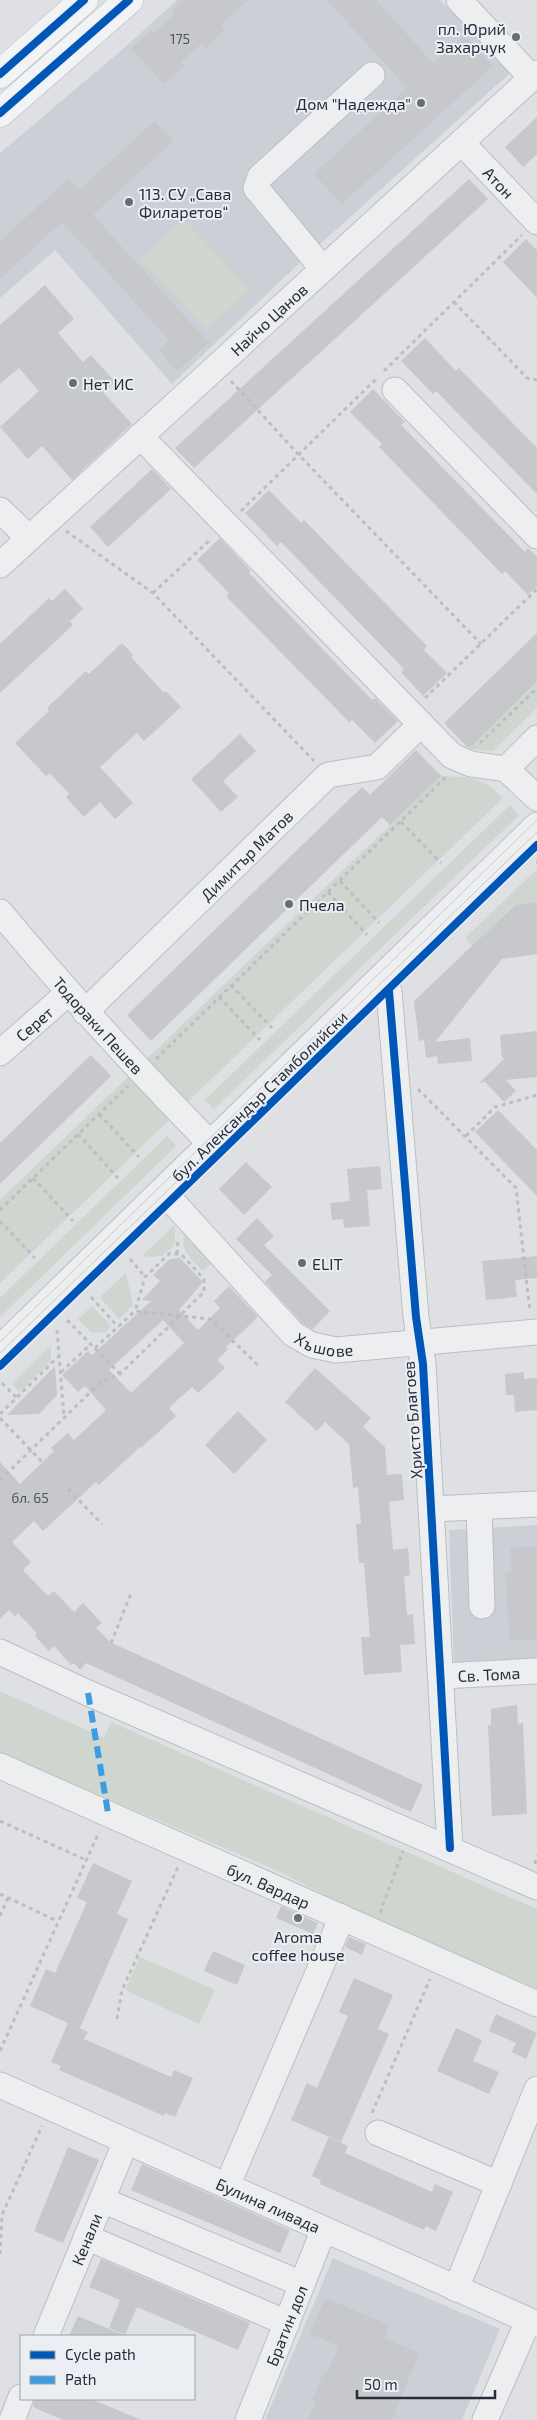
<svg xmlns="http://www.w3.org/2000/svg" width="537" height="2420" font-family="'Exo 2',sans-serif">
<rect width="100%" height="100%" fill="#dee0e3"/>
<g fill="#cccfd6">
<polygon points="177,0 440,0 511,72 307,256 172,384 55,250 0,298 0,153 123,49"/>
<polygon points="537,1525 537,1659 454,1663 449,1530"/>
<polygon points="333,2258 500,2329 462,2420 265,2420"/>
</g>
<g fill="#ced6cf">
<polygon points="183,219 250,289 207,330 140,260"/>
<polygon points="537,683 537,708 493,751 469,749"/>
<path d="M441,776C471,778 480,775 503,798L0,1283V1200Z"/>
<polygon points="510,805 519,815 214,1109 205,1100"/>
<polygon points="537,869 537,902 514,905 472,946 465,938"/>
<polygon points="167,1136 176,1146 0,1317 0,1298"/>
<polygon points="175,1225 175,1244 163,1256 141,1257"/>
<path d="M185,1230L212,1263L203,1271C190,1258 179,1250 185,1230Z"/>
<polygon points="126,1273 133,1305 119,1319 100,1297"/>
<polygon points="92,1306 111,1326 105,1333 91,1332 78,1319"/>
<polygon points="51,1345 51,1361 20,1392 12,1384"/>
<polygon points="0,1691 104,1738 111,1722 537,1909 537,1989 357,1911 276,1870 0,1753"/>
<polygon points="140,1957 215,1990 199,2024 125,1990"/>
</g>
<g fill="#c6c8cb" fill-rule="evenodd">
<polygon points="184,0 248,0 221,25 225,30 206,48 202,43 181,62 184,66 164,84 131,49 151,31 154,33 175,14 172,11"/>
<polygon points="327,0 376,0 433,63 464,35 493,66 342,204 314,174 407,88"/>
<polygon points="537,117 537,154 523,167 505,147"/>
<polygon points="155,121 173,141 93,215 209,343 177,371 159,350 169,340 62,222 0,279 0,241 69,178 79,190"/>
<polygon points="469,179 488,199 194,468 175,448"/>
<polygon points="526,239 537,250 537,298 503,262"/>
<polygon points="45,285 74,319 58,333 83,362 91,355 115,382 103,392 132,424 72,480 42,446 28,459 0,427 39,391 19,368 0,384 0,325"/>
<polygon points="425,338 456,371 459,368 537,448 537,494 436,391 433,394 401,361"/>
<polygon points="373,389 405,422 401,425 525,552 528,548 537,557 537,586 528,595 505,571 502,574 379,447 382,444 350,412"/>
<polygon points="152,469 171,489 108,547 90,527"/>
<polygon points="269,490 301,523 304,520 427,646 424,650 447,673 423,696 401,672 404,669 281,542 277,546 245,513"/>
<polygon points="220,538 251,571 249,573 372,700 375,698 398,721 375,743 352,720 349,722 226,596 229,593 197,560"/>
<polygon points="65,589 83,609 70,621 73,625 0,693 0,644 49,598 52,601"/>
<polygon points="537,633 537,682 470,748 466,746 444,723"/>
<polygon points="122,643 133,655 131,657 164,693 166,691 181,707 144,741 137,733 100,767 133,803 115,819 100,802 84,817 66,797 69,794 50,773 46,776 15,743 49,711 47,708 86,671 89,674"/>
<polygon points="240,734 256,751 223,781 238,797 221,812 191,779"/>
<polygon points="416,750 441,776 390,825 382,817 151,1041 127,1015 362,787 370,795"/>
<polygon points="537,902 537,954 502,959 435,1042 470,1038 472,1061 438,1064 437,1056 426,1058 424,1040 419,1041 414,1001 515,905"/>
<polygon points="537,1031 537,1077 506,1080 516,1091 504,1102 485,1082 479,1083 506,1057 502,1058 500,1035"/>
<polygon points="91,1055 111,1076 0,1184 0,1143"/>
<polygon points="498,1110 537,1150 537,1196 475,1132"/>
<polygon points="246,1162 272,1187 244,1215 219,1189"/>
<polygon points="380,1166 382,1189 367,1190 370,1226 344,1228 343,1219 332,1220 330,1203 350,1201 347,1169"/>
<polygon points="257,1218 274,1236 264,1245 330,1311 313,1329 302,1323 265,1282 272,1275 236,1239"/>
<polygon points="537,1256 537,1278 515,1280 517,1297 486,1300 482,1261"/>
<path d="M180,1258L203,1282L179,1310L198,1330L220,1308L214,1301L229,1286L258,1317L226,1347L228,1349L217,1360L225,1368L198,1393L192,1387L169,1408L176,1416L141,1448L140,1447L99,1485L96,1482L43,1531L34,1521L12,1542L31,1562L23,1570L48,1596L54,1591L74,1612L83,1603L102,1623L96,1628L110,1642L423,1785L411,1812L86,1663L80,1670L74,1663L71,1665L54,1646L49,1651L35,1636L37,1633L18,1613L15,1617L9,1610L0,1619V1462L20,1484L54,1451L51,1448L68,1433L74,1440L106,1410L85,1386L78,1392L62,1375L88,1351L92,1355L151,1301L142,1300L160,1281L153,1275L170,1259ZM163,1320L184,1343L131,1393L109,1370Z"/>
<polygon points="55,1366 57,1395 39,1414 7,1415"/>
<polygon points="315,1368 371,1418 363,1427 385,1447 387,1475 402,1474 404,1500 389,1502 393,1550 408,1548 410,1575 404,1576 407,1615 413,1614 415,1644 400,1645 402,1672 364,1675 361,1637 370,1637 364,1563 359,1563 356,1524 361,1524 358,1487 353,1488 349,1444 325,1422 317,1431 285,1402"/>
<polygon points="524,1372 524,1379 537,1378 537,1410 515,1412 514,1395 506,1395 505,1374"/>
<polygon points="238,1411 267,1440 234,1474 205,1445"/>
<polygon points="537,1546 537,1639 510,1641 505,1572 512,1571 510,1548"/>
<polygon points="517,1705 518,1724 523,1723 527,1814 492,1816 488,1725 491,1725 491,1709"/>
<polygon points="93,1863 132,1881 117,1914 128,1919 80,2028 88,2032 84,2039 171,2077 174,2070 193,2078 175,2117 165,2113 164,2116 59,2070 61,2066 51,2062 68,2023 30,2006 46,1969 55,1973 67,1947 87,1902 77,1898"/>
<polygon points="281,1906 318,1923 313,1934 276,1918"/>
<polygon points="349,1937 366,1944 362,1955 345,1947"/>
<polygon points="213,1951 245,1965 237,1985 204,1971"/>
<polygon points="354,1978 393,1995 378,2029 389,2034 341,2142 291,2120 307,2083 317,2088 348,2016 339,2012"/>
<polygon points="496,2014 537,2033 526,2059 512,2052 516,2043 489,2031"/>
<polygon points="456,2028 482,2040 473,2061 499,2072 489,2094 437,2071"/>
<polygon points="329,2137 348,2146 345,2153 432,2192 435,2184 453,2192 436,2231 426,2226 424,2230 320,2184 321,2180 312,2176"/>
<polygon points="68,2147 99,2160 63,2243 34,2231"/>
<polygon points="142,2164 290,2230 280,2253 131,2190"/>
<polygon points="101,2259 250,2323 238,2350 137,2307 125,2335 109,2328 120,2300 89,2287"/>
<polygon points="325,2298 389,2325 384,2338 419,2353 392,2420 308,2420 316,2401 312,2400 324,2372 327,2373 339,2346 310,2334"/>
<polygon points="78,2316 126,2336 69,2336"/>
<polygon points="35,2399 91,2399 141,2420 63,2420 33,2407"/>
</g>
<g fill="none" stroke-linecap="round" stroke-linejoin="round">
<g stroke="#bcbec1" stroke-width="27">
<g id="minor">
<polyline points="459,0 532,78"/>
<path id="s1" d="M462,143L537,222"/>
<polyline points="323,269 256,188 260,177 372,75"/>
<polyline points="395,390 537,536"/>
<polyline points="140,436 452,756 471,764 506,769 537,798"/>
<polyline points="0,510 29,538"/>
<path id="s2" d="M0,565L537,73"/>
<polyline points="506,769 537,738"/>
<path id="s3" d="M0,912C64,989 131,1062 201,1134"/>
<polyline points="389,991 416,1317 423,1364 450,1848"/>
<path id="s4" d="M85,1012L328,775L377,767L421,724"/>
<path id="s5" d="M0,1053L68,993"/>
<path id="s6" d="M171,1200L293,1334L312,1345L336,1350L537,1332"/>
<polyline points="0,1348 537,825"/>
<polyline points="479,1507 482,1606"/>
<polyline points="432,1509 537,1504"/>
<polyline points="0,1652 88,1693 537,1887"/>
<path id="s7" d="M441,1676L537,1671"/>
<path id="s8" d="M0,1766L537,2004"/>
<path id="s9" d="M0,2085L537,2324"/>
<polyline points="378,2133 499,2184"/>
<polyline points="227,2186 342,1917"/>
<polyline points="102,2200 302,2284"/>
<polyline points="86,2237 287,2323"/>
<polyline points="456,2289 537,2089"/>
<path id="s10" d="M46,2336L126,2141"/>
<polyline points="12,2420 21,2397"/>
<path id="s11" d="M248,2420L324,2229"/>
<polyline points="485,2420 528,2321"/>
</g>
</g>
<g stroke="#bbbdc1" stroke-width="29">
<g id="major">
<polyline points="0,74 84,0"/>
<polyline points="0,113 129,0"/>
</g>
</g>
<g stroke="#bdbec2" stroke-width="3" stroke-dasharray="4 4" stroke-linecap="butt">
<polyline points="454,302 527,378 537,380"/>
<polyline points="384,371 522,235"/>
<polyline points="231,381 298,454 481,644"/>
<polyline points="241,511 376,379"/>
<polyline points="66,531 153,593 314,761"/>
<polyline points="153,593 211,539"/>
<polyline points="425,698 537,589"/>
<polyline points="480,743 537,688"/>
<polyline points="401,822 441,863"/>
<polyline points="536,862 537,862"/>
<polyline points="340,881 379,923"/>
<polyline points="328,892 367,935"/>
<polyline points="231,985 272,1028"/>
<polyline points="219,997 260,1040"/>
<polyline points="156,1059 447,776"/>
<polyline points="418,1089 516,1188 530,1312"/>
<polyline points="99,1114 139,1157"/>
<polyline points="78,1134 118,1178"/>
<polyline points="466,1136 495,1107 537,1095"/>
<polyline points="33,1178 73,1221"/>
<polyline points="0,1210 128,1086"/>
<polyline points="0,1221 35,1258"/>
<polyline points="177,1254 178,1239"/>
<polyline points="130,1259 145,1277"/>
<polyline points="91,1297 118,1327"/>
<polyline points="67,1320 120,1374"/>
<polyline points="57,1330 64,1417"/>
<polyline points="95,1348 135,1311 210,1319 260,1367"/>
<polyline points="61,1372 91,1344"/>
<polyline points="2,1383 17,1398"/>
<polyline points="0,1414 58,1357"/>
<polyline points="0,1418 43,1463"/>
<polyline points="0,1480 101,1382 120,1374 204,1292 204,1279 182,1255 170,1253 145,1277 135,1311"/>
<polyline points="68,1489 102,1524"/>
<polyline points="111,1643 132,1591"/>
<polyline points="0,1821 86,1860"/>
<polyline points="535,1864 537,1855"/>
<polyline points="0,1894 57,1921"/>
<polyline points="380,1913 403,1851"/>
<polyline points="0,1916 8,1898"/>
<polyline points="117,2019 122,1990 178,1867"/>
<polyline points="0,2051 99,1832"/>
<polyline points="372,2113 430,1979"/>
<polyline points="0,2254 2,2215 42,2126"/>
</g>
<use href="#minor" stroke="#edeef0" stroke-width="25"/>
<use href="#major" stroke="#f2f3f4" stroke-width="28"/>
<g stroke="#c6c8cb" stroke-width="1">
<polyline points="0,1342 537,820"/>
<polyline points="0,1353 537,832"/>
</g>
<polyline stroke="#3d9de2" stroke-width="6" stroke-dasharray="12 6" stroke-linecap="butt" points="88,1693 108,1813"/>
<g stroke="#ebeef3" stroke-width="11">
<g id="cycleway">
<polyline points="0,74 84,0"/>
<polyline points="0,113 129,0"/>
<polyline points="389,991 416,1317 423,1364 450,1848"/>
<polyline points="0,1366 537,845"/>
</g>
</g>
<use href="#cycleway" stroke="#0057b8" stroke-width="8"/>
</g>
<g fill="#676c75" stroke="#ebeef3" stroke-width="2">
<circle cx="516" cy="37" r="5"/>
<circle cx="421" cy="103" r="5"/>
<circle cx="129" cy="202" r="5"/>
<circle cx="73" cy="383" r="5"/>
<circle cx="289" cy="904" r="5"/>
<circle cx="302" cy="1263" r="5"/>
<circle cx="298" cy="1918" r="5"/>
</g>
<g text-anchor="middle" dominant-baseline="central" stroke-width="4" stroke-linejoin="round" paint-order="stroke">
<g font-size="14" fill="#50545f">
<text x="180" y="38">175</text>
<text x="30" y="1497">бл. 65</text>
</g>
<g font-size="16" fill="#272d3a" stroke="#ebeef3" text-anchor="start">
<text x="506" y="28" text-anchor="end">пл. Юрий<tspan x="506" dy="18">Захарчук</tspan></text>
<text x="411" y="103" text-anchor="end">Дом "Надежда"</text>
<text x="139" y="193">113. СУ „Сава<tspan x="139" dy="18">Филаретов“</tspan></text>
<text x="83" y="383">Нет ИС</text>
<text x="299" y="904">Пчела</text>
<text x="312" y="1263">ELIT</text>
<text x="298" y="1936" text-anchor="middle">Aroma<tspan x="298" dy="18">coffee house</tspan></text>
</g>
<g font-size="16" fill="#272d3a" stroke="#ebeef3">
<text stroke="none"><textPath href="#s1" startOffset="54">Атон</textPath></text>
<text stroke="none"><textPath href="#s2" startOffset="364">Найчо Цанов</textPath></text>
<text stroke="none"><textPath href="#s4" startOffset="225">Димитър Матов</textPath></text>
<text stroke="none"><textPath href="#s5" startOffset="45">Серет</textPath></text>
<text stroke="none"><textPath href="#s3" startOffset="150">Тодораки Пешев</textPath></text>
<text transform="translate(259 1096) rotate(-44)">бул. Александър Стамболийски</text>
<text stroke="none"><textPath href="#s6" startOffset="215">Хъшове</textPath></text>
<text transform="translate(412 1420) rotate(-94)">Христо Благоев</text>
<text stroke="none"><textPath href="#s7" startOffset="48">Св. Тома</textPath></text>
<text stroke="none"><textPath href="#s8" startOffset="294">бул. Вардар</textPath></text>
<text stroke="none"><textPath href="#s9" startOffset="294">Булина ливада</textPath></text>
<text stroke="none"><textPath href="#s10" startOffset="105">Кенали</textPath></text>
<text stroke="none"><textPath href="#s11" startOffset="102">Братин дол</textPath></text>
</g>
</g>
<rect x="20" y="2335" width="175" height="65" fill="#ebeef3" stroke="#9da1a9"/>
<rect x="30" y="2351" width="25" height="8" fill="#0057b8" stroke="#9da1a9"/>
<text x="65" y="2360" font-size="15" fill="#272d3a">Cycle path</text>
<rect x="30" y="2376" width="25" height="8" fill="#3d9de2" stroke="#9da1a9"/>
<text x="65" y="2385" font-size="15" fill="#272d3a">Path</text>
<path d="M357 2390v8h138v-8" fill="none" stroke="#272d3a" stroke-width="2.5"/>
<text x="364" y="2390" font-size="15" fill="#272d3a" stroke="#ebeef3" stroke-width="4" paint-order="stroke">50 m</text>
</svg>
